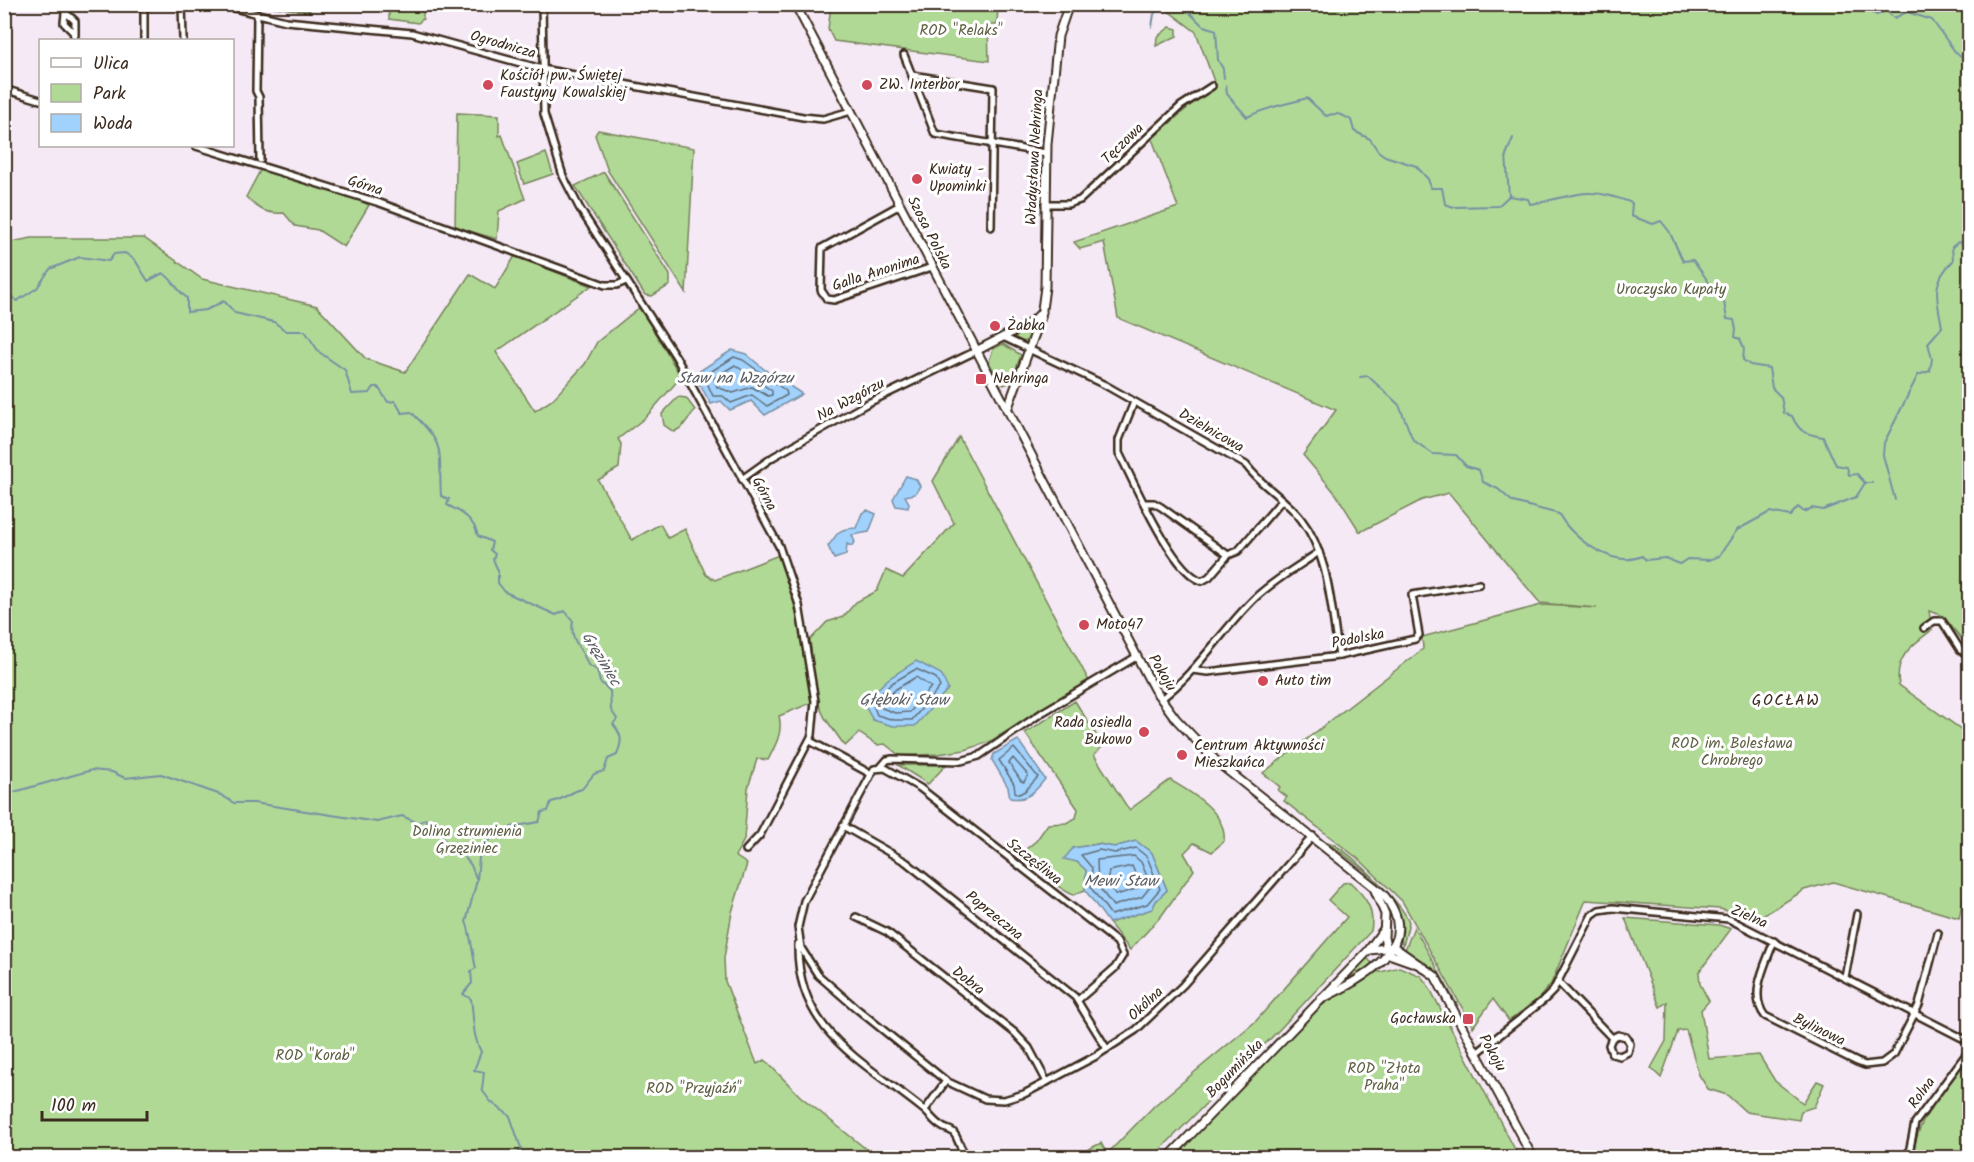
<svg xmlns="http://www.w3.org/2000/svg" width="1974" height="1162" font-family="Kalam,sans-serif">
<rect width="100%" height="100%" fill="#f5e9f5"/>
<filter id="ink" filterUnits="userSpaceOnUse"><feTurbulence type="fractalNoise" baseFrequency=".0167" numOctaves="2"/><feDisplacementMap in="SourceGraphic" scale="12" xChannelSelector="R" yChannelSelector="G"/><feConvolveMatrix kernelMatrix="1 2 1 2 8 2 1 2 1" color-interpolation-filters="sRGB"/></filter>
<g filter="url(#ink)">
<g fill="#b1d996" stroke="#76825a" stroke-width="1.5">
<polygon points="260,5 300,5 311,12"/>
<polygon points="389,5 423,5 423,19 418,23 389,19"/>
<polygon points="831,5 831,4 998,5 997,25 988,25 989,61 834,41 828,29"/>
<path d="M1137,5H1969V648L1943,616L1929,611L1932,630C1912,645 1894,657 1899,685L1969,735V895H1964L1959,918L1833,882L1804,890L1758,919L1720,909L1586,900L1551,984L1539,998L1509,1021L1493,999L1473,1027L1402,901L1361,861L1284,801L1287,797L1278,790L1280,787L1263,773L1423,649L1422,637L1541,605L1597,608L1540,603L1449,493L1422,500L1360,532L1336,494L1303,455L1336,410L1118,318L1104,242L1080,249L1074,242L1178,207L1152,139L1202,95L1216,87L1196,32L1167,10Z"/>
<polygon points="1170,27 1177,29 1177,36 1156,46 1157,37"/>
<polygon points="457,113 499,115 499,136 502,135 525,199 499,211 497,239 455,227"/>
<polygon points="598,130 694,148 686,293 608,171 595,135"/>
<polygon points="546,153 553,174 524,184 517,164"/>
<path d="M261,169L358,200L369,205L344,247L318,230L295,226L284,213C266,214 259,210 246,197Z"/>
<polygon points="604,172 670,275 670,285 652,296 645,295 575,186"/>
<path d="M32,238H144L202,279L317,306L366,359L405,372L470,274L495,289L515,256L591,286L496,352L535,411L552,400L585,364L597,342L640,307L681,377L646,417L618,439L621,444L619,468L598,480L632,540L660,524L668,538L685,529L706,575L715,580L779,555C797,603 805,652 811,703L779,716C783,733 776,744 768,760L757,759L748,788L744,840L735,856L747,864L732,912L724,958L725,981L757,1064L765,1060L800,1096L876,1157L5,1158V243Z"/>
<polygon points="1031,327 1034,329 1028,339 1024,342 1013,338"/>
<polygon points="1003,344 1021,355 1011,382 1004,385 1000,382 989,362 993,349"/>
<polygon points="678,397 686,398 695,410 682,427 674,432 664,425 662,414"/>
<polygon points="959,437 1089,681 989,742 965,750 938,754 900,756 885,744 877,745 859,733 845,746 825,718 817,701 810,640 827,622 843,617 856,602 877,591 886,570 903,578 954,523 933,481"/>
<path d="M1075,701L1103,746L1094,755L1129,810L1170,780C1192,793 1227,812 1224,841L1212,852L1194,843L1184,853L1194,870L1162,915L1130,950L1109,923L1152,909L1156,901L1167,890L1152,853L1136,841L1114,847L1098,844L1073,848L1077,862L1086,870L1085,890L1073,895C1055,886 1032,868 1026,849L1036,841L1048,824L1066,823L1076,818L1078,809L1025,733Z"/>
<polygon points="898,765 946,765 928,784"/>
<path d="M1327,842C1345,845 1403,904 1409,922L1403,946C1398,935 1402,922 1397,910C1386,882 1350,860 1327,842Z"/>
<path d="M1350,882C1366,897 1375,909 1371,931L1280,1029L1153,1157H1073L1101,1143L1107,1154L1155,1105L1256,1021L1347,917L1328,900L1343,883Z"/>
<polygon points="1625,918 1719,925 1731,929 1699,972 1700,984 1709,1001 1701,1010 1709,1059 1759,1055 1775,1081 1803,1103 1817,1081 1824,1084 1814,1107 1801,1111 1799,1120 1746,1112 1727,1095 1708,1089 1699,1075 1686,1030 1678,1031 1661,1078 1651,1068 1666,1041 1667,1002 1660,1007"/>
<polygon points="1414,927 1458,1006 1434,969 1405,950"/>
<polygon points="1367,958 1373,964 1343,982"/>
<polygon points="1399,967 1421,976 1429,987 1519,1157 1174,1158 1316,1009 1374,971 1381,972"/>
<path d="M1969,1058V1157L1912,1158C1918,1115 1943,1090 1969,1058Z"/>
</g>
<g fill="#a0d2fd" stroke="#788fa4" stroke-width="1.5">
<polygon points="732,350 746,354 765,370 802,394 765,415 751,401 730,410 721,401 711,404 696,378 698,372"/>
<polygon points="906,476 916,479 920,486 915,494 905,496 909,503 908,508 896,506 893,499"/>
<path d="M867,510L876,514L869,532L852,535L855,542L851,546L847,544L846,555L834,559L828,546C839,533 836,529 856,528L862,513Z"/>
<polygon points="916,661 941,674 948,689 915,726 893,726 873,720 863,703 888,679"/>
<path d="M1018,740L1045,779C1035,792 1027,801 1010,798L1008,787L992,760L994,754Z"/>
<polygon points="1136,841 1152,853 1167,890 1156,901 1152,909 1109,923 1085,890 1086,870 1077,862 1064,859 1073,848 1098,844 1114,847"/>
</g>
<g fill="none" stroke-linecap="round" stroke-linejoin="round">
<g stroke="#636d77" stroke-width="1.5">
<polygon points="734,357 743,360 786,391 787,395 767,406 752,395 731,403 723,396 713,396 704,376"/>
<polygon points="735,365 772,391 772,395 768,396 752,387 733,393 717,387 714,378"/>
<polygon points="916,669 936,678 940,687 912,720 894,720 877,715 872,702 892,683"/>
<polygon points="916,677 931,687 910,712 895,713 882,708 881,704 896,689"/>
<polygon points="1014,748 1038,777 1025,791 1019,794 1015,792 1014,784 999,760"/>
<polygon points="1013,758 1028,775 1024,782 1021,781 1009,763"/>
<polygon points="1136,848 1147,857 1160,889 1147,904 1111,915 1091,888 1092,868 1081,855 1099,850 1115,853"/>
<polygon points="1134,856 1141,862 1151,886 1142,897 1113,906 1098,886 1097,860"/>
<polygon points="1132,866 1140,884 1136,889 1116,895 1107,883 1109,871"/>
</g>
<g stroke="#788fa4" stroke-width="2">
<polyline points="1853,4 1877,15 1886,11 1894,18 1907,12 1932,20 1956,53 1970,64"/>
<polyline points="1152,27 1154,14 1160,6 1185,8 1202,25 1216,30 1218,60 1223,69 1224,78"/>
<path d="M1226,86L1227,94L1247,117C1269,106 1284,105 1307,98L1326,116C1336,112 1341,114 1351,120L1354,131L1370,139L1378,151L1385,156L1416,166L1428,179L1431,188H1442L1445,204L1454,207L1498,206L1509,196L1528,199L1530,204C1550,202 1573,192 1591,193C1605,193 1619,198 1632,203L1631,216L1653,224L1661,221L1669,231L1683,261L1693,260L1708,281L1710,288L1723,296L1727,319L1734,320L1736,329L1735,337L1740,339L1744,348L1743,360L1750,365L1769,368L1772,388L1781,397L1784,413L1792,416C1799,432 1805,434 1823,437L1836,465L1847,467L1849,475L1857,474L1865,483H1872"/>
<polyline points="1509,196 1506,155 1513,138"/>
<path d="M4,298L10,295L17,301L37,288L50,269L80,257L109,261L114,254L125,253L135,260L148,281L163,273C174,280 177,291 187,298V312L206,310L224,301L235,313L274,322L286,331H305L319,352L345,370L352,394L370,393L374,387H378L388,402L395,401L402,413L411,412C448,447 438,450 441,496L449,499L447,505C462,512 474,519 478,536L492,542L490,550L495,554L493,559L498,571V583L505,592L556,615L565,611L573,621C569,641 582,647 588,665L597,670L600,682L610,691L611,710L617,719L613,724C623,736 622,741 617,755L608,759L604,771L594,774L582,789C568,792 567,799 551,802L548,811L542,812L539,822L511,827L509,837L493,838L480,846L477,880L466,922C470,928 473,958 476,968L471,971L472,983L463,994L471,999C474,1018 472,1035 481,1052L474,1070L484,1072L482,1090L491,1102L510,1116L521,1148L516,1158"/>
<path d="M1360,377L1368,376L1399,405L1413,440L1433,454L1456,455L1466,466L1479,470L1483,482L1498,489L1513,502L1559,514C1571,538 1614,569 1642,556L1646,560L1665,558L1680,564L1687,559L1709,560L1719,556L1737,530L1770,512L1790,516L1798,507L1804,512L1812,508L1823,510L1856,497L1865,483"/>
<path d="M1895,500L1883,455L1884,443L1918,375L1930,371L1932,359L1928,343L1942,327C1937,298 1930,283 1953,261L1952,247L1958,242L1970,245"/>
<polyline points="4,784 14,792 92,770 112,772 125,778 161,774 221,795 234,803 254,803 377,822 402,816 418,823 425,819 447,843 453,844 471,865 476,878"/>
</g>
<g stroke="#3b2a1e" stroke-width="10">
<g id="minor">
<polyline points="66,4 64,23 73,32 75,40"/>
<polyline points="144,4 144,40"/>
<polyline points="182,4 183,40"/>
<polyline points="218,4 286,21 412,33 542,69 803,117 823,119 851,111"/>
<polyline points="542,4 544,114 563,176 580,209 676,357 779,546 799,605 815,701 812,735 760,835 746,850"/>
<polyline points="665,4 684,8 694,4"/>
<polyline points="65,12 75,21 75,35"/>
<polyline points="257,15 256,91 259,97 260,160"/>
<polyline points="904,55 935,134 1046,153"/>
<polyline points="912,75 993,88 991,227"/>
<polyline points="4,89 40,100"/>
<polyline points="196,146 380,203 605,285 617,285 626,281"/>
<polyline points="1045,204 1068,204 1080,200 1181,106 1212,86"/>
<polyline points="900,205 822,248 821,290 827,299 834,300 932,267"/>
<path d="M1003,337L1105,385L1246,465C1261,486 1285,498 1301,519C1330,556 1331,611 1339,656"/>
<path d="M1134,402L1119,440V453C1134,482 1172,572 1202,581L1209,577L1228,555L1238,551L1282,500"/>
<polyline points="742,479 773,457 866,404 976,351"/>
<polyline points="1146,503 1154,503 1161,507 1228,555"/>
<polyline points="1924,628 1934,621 1942,621 1960,649 1970,657"/>
<polyline points="1192,670 1208,672 1339,656 1415,639 1419,635 1412,595 1479,584"/>
<path d="M1161,699C1198,671 1222,630 1255,598C1274,580 1297,567 1319,552"/>
<polyline points="810,741 871,774"/>
<polyline points="881,767 887,760 892,759 961,761 979,756 1043,712 1136,657"/>
<polyline points="843,826 906,862 1075,997 1107,1049"/>
<polyline points="856,917 887,932 1015,1033 1029,1048 1047,1082"/>
<path d="M1774,941C1766,964 1748,994 1765,1016L1857,1062L1865,1065L1882,1063L1894,1054L1919,1005L1938,933"/>
<path d="M798,944C796,1032 864,1061 924,1110C930,1115 934,1122 941,1126C944,1129 949,1129 953,1132C961,1141 957,1149 971,1158"/>
<polyline points="1845,977 1857,914"/>
<polyline points="1558,982 1612,1038 1609,1045 1612,1054 1620,1056 1628,1052 1630,1044 1626,1037 1618,1035 1612,1038"/>
<polyline points="1078,1000 1115,968 1123,955 1117,942 920,788 885,768 874,769 804,901 798,927 801,948 818,975 856,1008 946,1081 985,1099 1004,1100 1024,1094 1096,1056 1136,1030 1183,985 1313,836"/>
<polyline points="1477,1053 1545,999 1553,991 1592,915 1599,910 1613,908 1729,919 1970,1042"/>
<polyline points="925,1110 946,1081"/>
<polyline points="1908,1158 1915,1123 1970,1049"/>
</g>
</g>
<g stroke="#3b2a1e" stroke-width="11">
<g id="tertiary">
<path d="M795,4L1154,689L1176,719L1217,762L1383,894C1427,946 1362,979 1321,999"/>
<polyline points="976,351 1032,322 1042,312"/>
<polyline points="1007,410 1041,317 1045,287 1047,144 1058,36 1069,4"/>
<polyline points="1374,888 1385,914 1384,938 1389,954 1420,965"/>
<polyline points="1370,950 1394,947 1435,976 1533,1158"/>
<polyline points="1168,1158 1368,951 1384,929"/>
</g>
</g>
<use href="#minor" stroke="#fff" stroke-width="5"/>
<use href="#tertiary" stroke="#fff" stroke-width="7"/>
</g>
</g>
<g fill="#d1495b" stroke="#fff" stroke-width="2">
<circle cx="488" cy="85" r="6"/>
<circle cx="867" cy="85" r="6"/>
<circle cx="917" cy="179" r="6"/>
<circle cx="995" cy="326" r="6"/>
<rect x="975" y="373" width="12" height="12" rx="3"/>
<circle cx="1084" cy="625" r="6"/>
<circle cx="1263" cy="681" r="6"/>
<circle cx="1144" cy="732" r="6"/>
<circle cx="1182" cy="755" r="6"/>
<rect x="1462" y="1013" width="12" height="12" rx="3"/>
</g>
<g text-anchor="middle" dominant-baseline="central" stroke-width="6" stroke-linejoin="round" paint-order="stroke">
<g font-size="15" fill="#5e5f42" stroke="#fff">
<text x="961" y="31">ROD "Relaks"</text>
<text x="1671" y="290">Uroczysko Kupały</text>
<text x="1732" y="744">ROD im. Bolesława<tspan x="1732" dy="17">Chrobrego</tspan></text>
<text x="467" y="832">Dolina strumienia<tspan x="467" dy="17">Grzęziniec</tspan></text>
<text x="315" y="1056">ROD "Korab"</text>
<text x="1384" y="1069">ROD "Złota<tspan x="1384" dy="17">Praha"</tspan></text>
<text x="694" y="1089">ROD "Przyjaźń"</text>
</g>
<g font-size="15" fill="#3b2a1e" stroke="#fff">
<text transform="translate(503 45) rotate(16)">Ogrodnicza</text>
<text transform="translate(1123 144) rotate(-44)">Tęczowa</text>
<text transform="translate(1035 157) rotate(-87)">Władysława Nehringa</text>
<text transform="translate(365 186) rotate(18)">Górna</text>
<text transform="translate(929 233) rotate(63)">Szosa Polska</text>
<text transform="translate(876 273) rotate(-18)">Galla Anonima</text>
<text transform="translate(851 400) rotate(-28)">Na Wzgórzu</text>
<text transform="translate(1211 431) rotate(30)">Dzielnicowa</text>
<text transform="translate(764 494) rotate(62)">Górna</text>
<text transform="translate(1358 639) rotate(-11)">Podolska</text>
<text transform="translate(1162 673) rotate(59)">Pokoju</text>
<text transform="translate(1034 862) rotate(38)">Szczęśliwa</text>
<text transform="translate(994 916) rotate(39)">Poprzeczna</text>
<text transform="translate(1749 917) rotate(23)">Zielna</text>
<text transform="translate(968 981) rotate(38)">Dobra</text>
<text transform="translate(1146 1004) rotate(-43)">Okólna</text>
<text transform="translate(1819 1030) rotate(26)">Bylinowa</text>
<text transform="translate(1492 1053) rotate(61)">Pokoju</text>
<text transform="translate(1235 1069) rotate(-46)">Bogumińska</text>
<text transform="translate(1922 1093) rotate(-54)">Rolna</text>
</g>
<g font-size="15" fill="#3b2a1e" stroke="#fff" text-anchor="start">
<text x="500" y="76">Kościół pw. Świętej<tspan x="500" dy="17">Faustyny Kowalskiej</tspan></text>
<text x="879" y="85">ZW. Interbor</text>
<text x="929" y="170">Kwiaty -<tspan x="929" dy="17">Upominki</tspan></text>
<text x="1007" y="326">Żabka</text>
<text x="993" y="379">Nehringa</text>
<text x="1096" y="625">Moto47</text>
<text x="1275" y="681">Auto tim</text>
<text x="1132" y="723" text-anchor="end">Rada osiedla<tspan x="1132" dy="17">Bukowo</tspan></text>
<text x="1194" y="746">Centrum Aktywności<tspan x="1194" dy="17">Mieszkańca</tspan></text>
<text x="1456" y="1019" text-anchor="end">Gocławska</text>
</g>
<g font-size="16" font-style="italic" fill="#595c61" stroke="#fff">
<text x="735" y="378">Staw na Wzgórzu</text>
<text transform="translate(601 659) rotate(59)">Gręziniec</text>
<text x="904" y="700">Głęboki Staw</text>
<text x="1121" y="881">Mewi Staw</text>
</g>
<g font-size="16" letter-spacing="1.5" fill="#3b2a1e" stroke="#fff">
<text x="1786" y="700">GOCŁAW</text>
</g>
</g>
<rect width="1974" height="1162" fill="none" stroke="#fff" stroke-width="24"/>
<rect x="12" y="12" width="1950" height="1138" fill="none" stroke="#3b2a1e" stroke-width="2" filter="url(#ink)"/>
<rect x="39" y="39" width="195" height="108" fill="#ffffff" stroke="#b1aaa5" stroke-width="1.5"/>
<rect x="51" y="58" width="30" height="9" fill="#ffffff" stroke="#b1aaa5" stroke-width="1.5"/>
<text x="93" y="69" font-size="18" fill="#3b2a1e">Ulica</text>
<rect x="51" y="84" width="30" height="18" fill="#b1d996" stroke="#b1aaa5" stroke-width="1.5"/>
<text x="93" y="99" font-size="18" fill="#3b2a1e">Park</text>
<rect x="51" y="114" width="30" height="18" fill="#a0d2fd" stroke="#b1aaa5" stroke-width="1.5"/>
<text x="93" y="129" font-size="18" fill="#3b2a1e">Woda</text>
<path d="M42 1111v9h105v-9" fill="none" stroke="#3b2a1e" stroke-width="3"/>
<text x="51" y="1111" font-size="18" fill="#3b2a1e" stroke="#ffffff" stroke-width="4.5" paint-order="stroke">100 m</text>
</svg>
